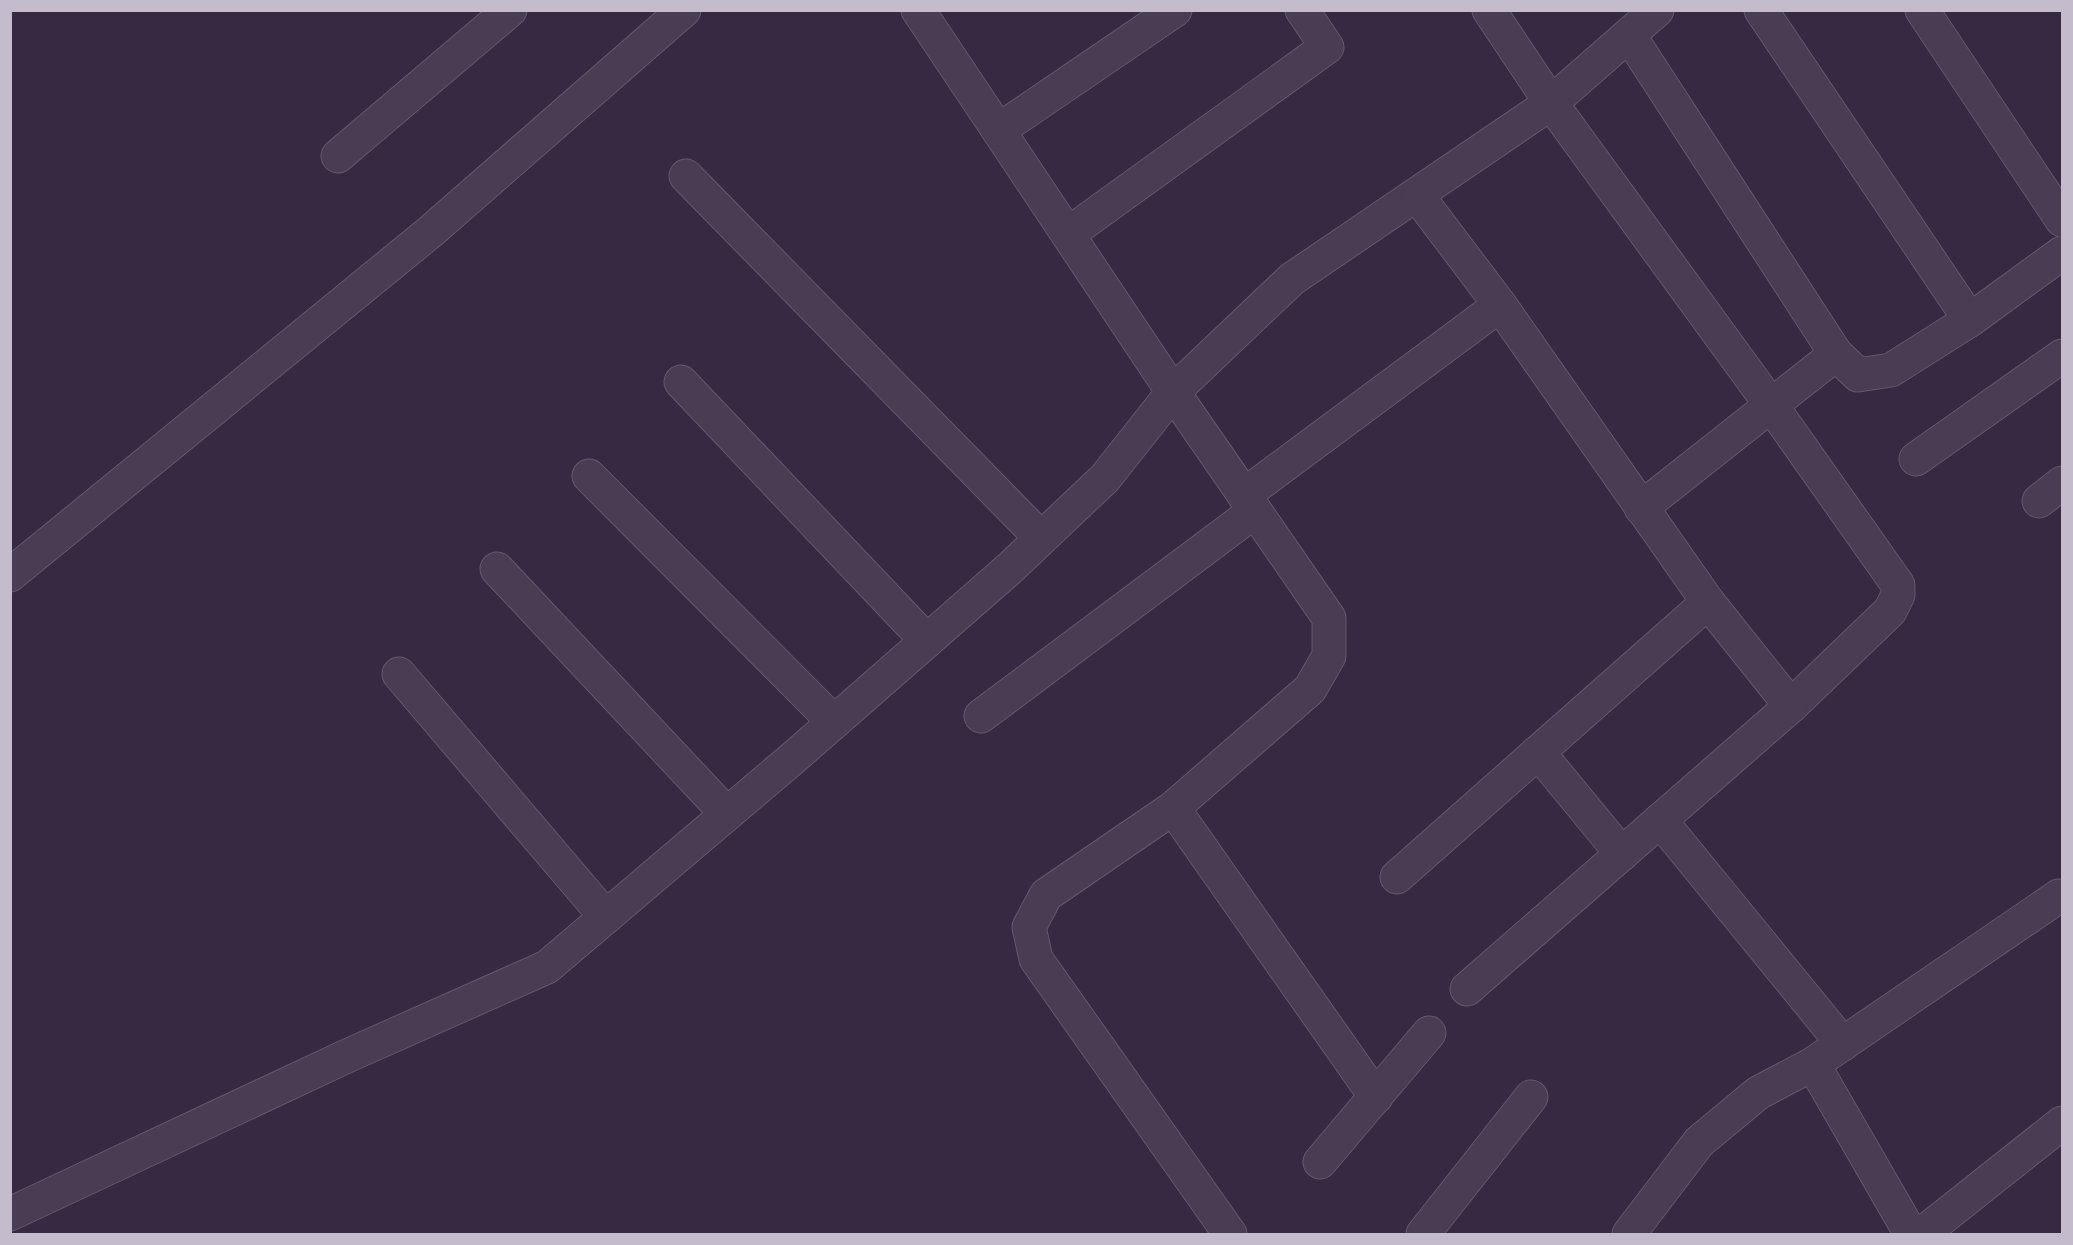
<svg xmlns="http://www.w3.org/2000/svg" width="2073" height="1245" font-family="'DejaVu Sans',sans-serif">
<rect width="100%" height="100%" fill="#362942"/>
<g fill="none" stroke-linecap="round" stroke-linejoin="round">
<g stroke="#63596c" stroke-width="35">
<g id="minor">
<polyline points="918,10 1173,392 1292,279 1551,103 1657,10"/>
<polyline points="1489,10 1551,103 1771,405 1898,585 1898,595 1890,611 1791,706"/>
<polyline points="1761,10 1970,320"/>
<polyline points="1922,10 2062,220"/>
<polyline points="1629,35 1836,354 1858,375 1891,370 1970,320 2062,253"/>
<polyline points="999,130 1175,10"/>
<polyline points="338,156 510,10"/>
<polyline points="686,176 1041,538"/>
<polyline points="1068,234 1327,47 1302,10"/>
<polyline points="681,382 927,641"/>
<polyline points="1916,459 2062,356"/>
<polyline points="589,476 834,722"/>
<polyline points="1244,495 1500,305"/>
<polyline points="2039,501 2062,483"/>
<polyline points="1641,508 1836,354"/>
<polyline points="497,569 727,814"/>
<polyline points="10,575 430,232 684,10"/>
<polyline points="399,674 606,917"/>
<polyline points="981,716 1255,511"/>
<polyline points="1538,752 1622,854"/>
<polyline points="1173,808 1376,1097"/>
<polyline points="1660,820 1843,1044"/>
<polyline points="1397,877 1708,602 1500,305 1417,195"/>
<polyline points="1467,989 1791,706 1708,602"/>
<polyline points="1813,1064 2059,896"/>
<polyline points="1320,1162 1429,1033"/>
<polyline points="10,1214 347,1056 547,967 793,758 1009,569 1105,478 1173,392 1329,618 1329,656 1310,689 1173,808 1046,895 1029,927 1036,959 1230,1234"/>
<polyline points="1423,1234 1531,1097"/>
<polyline points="1629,1234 1699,1142 1758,1093 1813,1064 1911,1234"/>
<polyline points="1922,1234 2062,1123"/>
</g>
</g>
<use href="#minor" stroke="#483d52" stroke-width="33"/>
</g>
<rect width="2073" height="1245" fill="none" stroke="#c4bbcc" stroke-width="24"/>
</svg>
